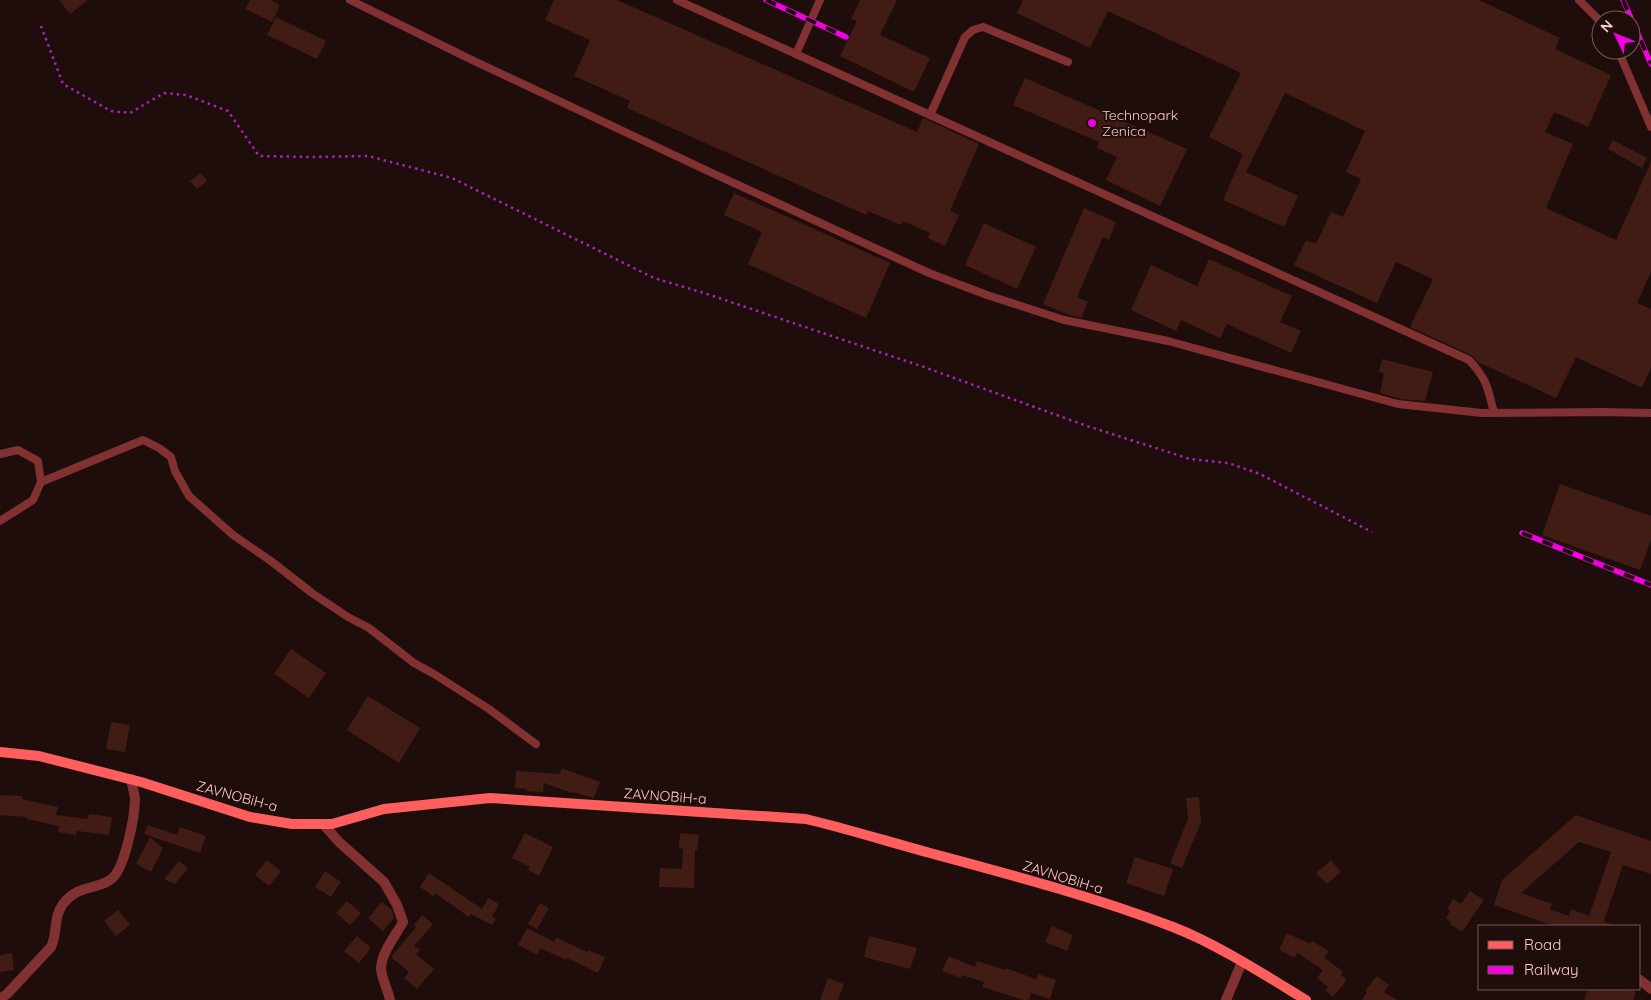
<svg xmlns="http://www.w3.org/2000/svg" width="1651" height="1000" font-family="Quicksand,sans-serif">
<rect width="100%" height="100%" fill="#1e0d0a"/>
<g fill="#411c14" fill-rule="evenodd">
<polygon points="59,0 88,0 70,14"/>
<polygon points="250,0 271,0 280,5 272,22 245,9"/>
<polygon points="554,0 617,0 917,132 923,118 979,144 950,211 959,215 945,246 928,238 930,233 903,221 901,225 868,211 866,215 627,108 630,101 574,76 590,40 545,20"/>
<polygon points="860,0 897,0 880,35 930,58 914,92 840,56 857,21 851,19"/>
<polygon points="1023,0 1479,0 1560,38 1555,49 1611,75 1588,127 1554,112 1545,132 1573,144 1546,208 1616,240 1651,162 1651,272 1637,303 1651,309 1651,368 1642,388 1576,357 1556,398 1478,362 1471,355 1410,327 1433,279 1396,262 1377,303 1294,265 1306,240 1316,244 1331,212 1343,217 1361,179 1346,172 1365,131 1285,93 1246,172 1298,196 1284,227 1223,200 1243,154 1209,137 1241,73 1108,11 1090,48 1017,13"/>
<polygon points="276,17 326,41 317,59 267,35"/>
<polygon points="1025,78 1187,149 1160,206 1106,180 1117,157 1097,148 1099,142 1013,105"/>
<polygon points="1613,140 1647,158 1642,168 1608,149"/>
<polygon points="201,173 207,181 197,189 190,181"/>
<polygon points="734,193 890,263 866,318 748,264 762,232 724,215"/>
<polygon points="1084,208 1116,222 1109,240 1103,237 1077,297 1088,302 1081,318 1070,315 1043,304"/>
<polygon points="984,223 1036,247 1017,289 965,265"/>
<polygon points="1209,259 1292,296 1280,322 1301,331 1291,353 1227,324 1220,338 1181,320 1176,331 1131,310 1151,265 1197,286"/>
<polygon points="1382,359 1433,372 1425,401 1400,399 1380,393 1384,373 1379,372"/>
<polygon points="1560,484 1651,516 1651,540 1640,570 1542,535"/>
<polygon points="291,649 326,673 309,698 274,674"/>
<polygon points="368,696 420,728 399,763 347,730"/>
<polygon points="111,722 130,725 125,752 106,749"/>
<polygon points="562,768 600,782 594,798 573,792 572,793 544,783 543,792 527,791 527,789 515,788 516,771 559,774"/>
<polygon points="0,795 22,796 22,799 58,807 56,815 88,819 89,814 112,817 109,835 77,831 76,835 58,832 59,826 27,819 27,817 0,815"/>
<polygon points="1199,797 1201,822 1182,868 1170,863 1188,819 1186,798"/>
<path d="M1576,815L1651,841V874L1623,865L1604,921L1614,926H1554L1494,905L1502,880ZM1579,842L1611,852L1589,916L1571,909L1569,916L1550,909L1552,904L1521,893Z"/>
<polygon points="148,825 177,835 180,827 206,836 200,853 144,834"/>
<polygon points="525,833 553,847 539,876 528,870 530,867 512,858"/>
<polygon points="680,833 699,835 697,850 695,850 694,888 659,887 660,868 682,869 683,849 679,848"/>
<polygon points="150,837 163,848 151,872 136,864"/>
<polygon points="1135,857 1173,869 1164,896 1126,883"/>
<polygon points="267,860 281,871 269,886 255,875"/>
<polygon points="1331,860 1341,872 1327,884 1316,873"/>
<polygon points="179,861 188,868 175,884 164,879"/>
<polygon points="325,871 341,882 331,897 315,887"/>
<polygon points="429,873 482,909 488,898 499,904 492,917 496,919 492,925 471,914 469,917 435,893 433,896 420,887"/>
<polygon points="1470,891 1484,900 1462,932 1450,924 1451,922 1446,918 1450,911 1447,909 1453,899 1461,904"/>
<polygon points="347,901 361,913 350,925 336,913"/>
<polygon points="382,902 392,910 394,918 383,931 368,918"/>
<polygon points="540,903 549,908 537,929 528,924"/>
<polygon points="118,910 130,925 116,936 104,921"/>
<polygon points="422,915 433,924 414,946 420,950 416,954 434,969 417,989 404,978 409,972 391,957 416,927 414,925"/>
<polygon points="1052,926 1073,935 1067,951 1045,942"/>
<polygon points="527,928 554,942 556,937 587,952 588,950 605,957 598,973 567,958 566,960 540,948 537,955 518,945"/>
<polygon points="1287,933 1310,944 1312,941 1329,951 1324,957 1343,972 1341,975 1347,980 1333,997 1325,991 1328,987 1317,978 1323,970 1297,953 1295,958 1279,950"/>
<polygon points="357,936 371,948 359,963 344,951"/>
<polygon points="869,936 917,948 910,969 864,957"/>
<polygon points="12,953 14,970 0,972 0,955"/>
<polygon points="949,956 975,967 977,961 1005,970 1006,968 1036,979 1038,974 1056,980 1050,999 1031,993 1029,1000 1024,1000 982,987 984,982 962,975 961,978 942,971"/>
<polygon points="1377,976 1389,985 1384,992 1397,1000 1362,1000 1367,992 1365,991"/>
<polygon points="828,978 844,984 838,1000 820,1000"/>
<polygon points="1588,989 1628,989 1636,992 1633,1000 1584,1000"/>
</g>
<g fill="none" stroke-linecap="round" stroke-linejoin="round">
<polyline stroke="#aa22b8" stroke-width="2.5" stroke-dasharray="2.5 4" stroke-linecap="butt" points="41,26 63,84 111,111 130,113 164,93 186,95 228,111 259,156 311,157 368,156 452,178 654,278 701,292 921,366 1087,426 1190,459 1228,463 1260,474 1372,532"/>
<g stroke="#813131" stroke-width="8">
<polyline points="350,0 472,60 710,172 929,273 987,295 1064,320 1168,341 1398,404 1482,413 1603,412 1651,413"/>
<path d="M677,0L1469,360C1487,379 1488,388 1494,413"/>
<polyline points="1579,0 1601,22"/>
<polyline points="1618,50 1651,127"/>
<polyline points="796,54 820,0"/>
<polyline points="930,115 965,37 973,30 983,27 1068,62"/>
<polyline points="0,454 18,450 38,461 41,482"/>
<polyline points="0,521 33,500 41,482 143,440 159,448 171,457 175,471 189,496 233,535 271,561 312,593 348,617 369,628 414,663 434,674 489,709 536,744"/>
</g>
<g stroke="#813131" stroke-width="10">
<path d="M323,824L339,842L384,882L397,905L403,922C396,935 381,953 381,969C382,980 388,990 390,1000"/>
<polyline points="1640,980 1651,989"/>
<path d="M0,999L7,994L51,947C58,933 53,917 63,904C79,884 93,891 110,880C125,871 135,815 135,798C134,792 132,785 131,779"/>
<polyline points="1226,1000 1242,962"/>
</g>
<path stroke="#ff5e5f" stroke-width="10" d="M0,752L39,756L141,782L250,817L292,824H332L384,809L490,798L806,819C848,829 889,842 930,853C1012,875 1095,897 1173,927C1217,944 1265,975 1306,1000"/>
<g stroke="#f200e2" stroke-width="5.5">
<g id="rail">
<polyline points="766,0 846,37"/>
<polyline points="1623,0 1651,64"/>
<polyline points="1522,533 1651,585"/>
</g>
</g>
<use href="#rail" stroke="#1e0d0a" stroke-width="4" stroke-dasharray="11" stroke-linecap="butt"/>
</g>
<circle fill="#f200e2" stroke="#1e0d0a" stroke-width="2" cx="1092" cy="123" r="5"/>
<g text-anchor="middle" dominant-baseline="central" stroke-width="4" stroke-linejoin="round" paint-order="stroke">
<g font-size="14" fill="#ffcbc7" stroke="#1e0d0a" text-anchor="start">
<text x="1102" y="115">Technopark<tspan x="1102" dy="16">Zenica</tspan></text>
</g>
<g font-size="14" fill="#ffcbc7" stroke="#1e0d0a">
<text transform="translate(237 796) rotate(15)">ZAVNOBiH-a</text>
<text transform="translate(665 796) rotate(4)">ZAVNOBiH-a</text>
<text transform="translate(1063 877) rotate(17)">ZAVNOBiH-a</text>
</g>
</g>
<rect x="1478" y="925" width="162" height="65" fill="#1e0d0a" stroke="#785956"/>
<rect x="1488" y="941" width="25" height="8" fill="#ff5e5f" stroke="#785956"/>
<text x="1524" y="950" font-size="15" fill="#ffcbc7">Road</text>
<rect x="1488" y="966" width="25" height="8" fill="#f200e2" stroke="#785956"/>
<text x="1524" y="975" font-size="15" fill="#ffcbc7">Railway</text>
<g transform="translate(1616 35) rotate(313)"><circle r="24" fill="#1e0d0a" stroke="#785956"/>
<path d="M0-4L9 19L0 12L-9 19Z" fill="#f200e2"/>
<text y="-8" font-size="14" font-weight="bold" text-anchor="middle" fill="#ffcbc7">N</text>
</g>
</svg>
